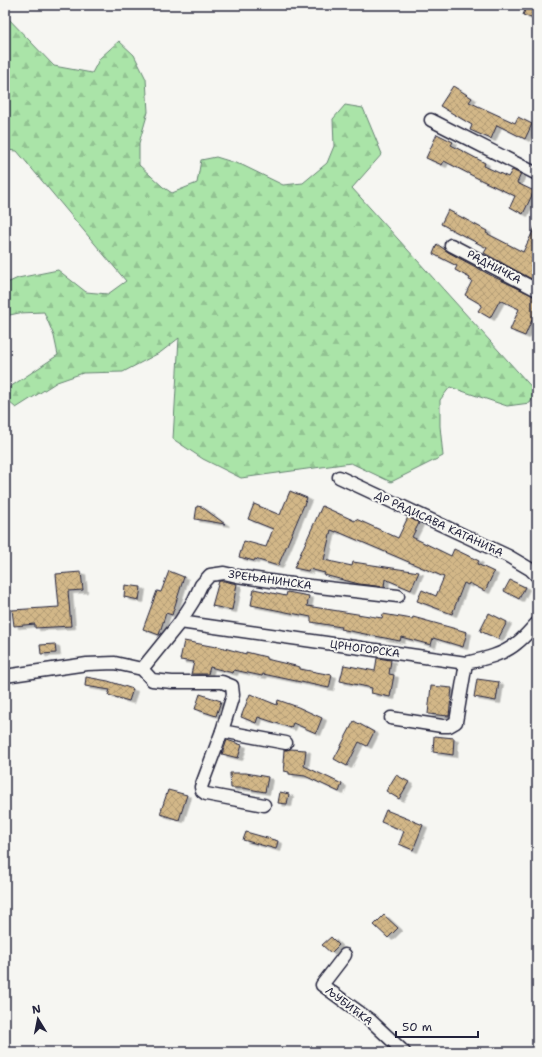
<svg xmlns="http://www.w3.org/2000/svg" width="542" height="1057" font-family="'Shantell Sans',sans-serif">
<defs>
<pattern id="forest-firs" width="22" height="20" patternUnits="userSpaceOnUse"><rect width="22" height="20" fill="#aae4a8"/><path d="M5 1l3.5 6h-7zM16 11l3.5 6h-7z" fill="#92c392"/></pattern>
<pattern id="building-cross-hatch" width="8" height="8" patternUnits="userSpaceOnUse"><rect width="8" height="8" fill="#d2b788"/><path d="M0 0l8 8M0 8l8-8" fill="none" stroke="#b49d76"/></pattern>
<filter id="shadow"><feDropShadow dx="4.5" dy="2.5" stdDeviation="0" flood-color="#0004"/></filter>
</defs>
<rect width="100%" height="100%" fill="#f6f6f2"/>
<filter id="ink" filterUnits="userSpaceOnUse"><feTurbulence type="fractalNoise" baseFrequency=".025" numOctaves="2"/><feDisplacementMap in="SourceGraphic" scale="8" xChannelSelector="R" yChannelSelector="G"/><feConvolveMatrix kernelMatrix="1 2 1 2 8 2 1 2 1" color-interpolation-filters="sRGB"/></filter>
<g filter="url(#ink)">
<polygon fill="url(#forest-firs)" stroke="#668372" points="5,15 54,66 92,73 100,58 119,41 134,55 146,79 148,112 139,143 139,165 163,187 172,193 197,183 201,160 216,157 242,165 283,185 303,183 327,163 334,146 333,119 345,105 363,108 382,154 352,188 536,392 530,403 507,406 450,387 440,400 440,426 443,456 391,482 351,463 241,478 203,459 173,439 179,338 161,352 123,372 83,373 57,382 16,408 9,402 10,387 58,355 54,336 44,312 19,313 5,316 5,284 18,278 58,270 86,292 108,294 126,281 17,151 5,150"/>
<g fill="url(#building-cross-hatch)" stroke="#22223b" filter="url(#shadow)">
<polygon points="527,5 537,5 537,10 534,19 523,15"/>
<polygon points="453,86 472,98 469,102 515,123 518,117 532,124 525,139 497,125 491,139 470,130 472,125 440,106"/>
<polygon points="437,134 453,142 451,145 485,163 484,166 508,177 512,170 521,174 517,183 534,191 523,214 510,207 515,196 483,181 444,161 442,165 426,158"/>
<polygon points="448,210 487,231 486,233 523,252 537,223 537,282 484,253 487,248 441,224"/>
<polygon points="437,244 448,252 494,277 537,297 537,317 534,315 525,336 510,330 519,309 500,300 490,318 478,311 482,305 465,295 472,281 469,280 470,278 455,270 457,266 433,254"/>
<polygon points="290,491 307,498 278,566 255,559 254,561 239,557 244,541 266,547 273,529 248,519 254,504 280,515"/>
<polygon points="197,506 202,507 225,524 195,519"/>
<polygon points="322,506 355,521 356,519 398,538 408,517 419,523 412,537 451,556 454,549 479,561 477,564 494,572 485,591 469,583 468,585 464,583 452,614 417,601 422,590 436,596 444,577 336,531 336,532 331,530 324,560 352,566 353,562 419,572 411,590 385,579 384,587 359,584 324,575 325,573 309,569 308,571 294,568"/>
<polygon points="169,571 184,577 172,615 166,613 159,635 143,629 157,591 161,592"/>
<polygon points="81,572 83,590 68,591 71,626 35,628 35,624 14,626 12,610 59,607 56,574"/>
<polygon points="510,580 525,587 519,599 504,591"/>
<polygon points="219,581 224,581 237,584 232,610 212,606"/>
<polygon points="125,585 141,587 139,600 124,597"/>
<polygon points="254,589 286,596 287,592 309,596 307,606 382,618 383,614 412,619 413,617 467,632 463,647 433,638 431,645 401,637 400,641 340,629 341,627 311,622 311,617 251,605"/>
<polygon points="489,613 507,622 498,639 480,631"/>
<polygon points="184,641 216,647 217,646 246,654 246,652 266,657 266,659 300,667 300,669 332,675 329,688 263,674 262,676 234,670 233,673 210,667 208,674 191,674 194,662 180,660"/>
<polygon points="55,644 56,653 41,654 40,645"/>
<polygon points="377,658 391,660 389,674 394,675 390,697 371,693 372,688 340,681 344,665 375,671"/>
<polygon points="86,677 108,681 133,689 129,701 108,695 110,690 85,686"/>
<polygon points="477,679 499,682 496,701 474,697"/>
<polygon points="431,686 452,688 449,716 428,714"/>
<polygon points="200,694 221,701 216,716 195,709"/>
<polygon points="250,694 277,705 278,700 298,707 322,718 316,733 293,723 291,728 258,717 256,723 241,717"/>
<polygon points="354,721 374,732 367,746 359,742 347,766 334,759"/>
<polygon points="434,736 454,738 453,755 433,752"/>
<polygon points="227,740 242,745 238,758 222,754"/>
<polygon points="290,749 306,750 304,766 342,784 339,792 305,776 289,774 289,772 284,771 285,763 283,763 284,750"/>
<polygon points="230,773 246,773 268,777 265,792 243,788 231,788"/>
<polygon points="396,775 409,782 399,799 386,791"/>
<polygon points="168,790 187,795 179,820 160,814"/>
<polygon points="280,792 289,794 287,804 278,803"/>
<polygon points="386,810 423,825 413,850 399,844 404,831 381,822"/>
<polygon points="246,832 278,841 276,849 243,840"/>
<polygon points="384,915 398,928 388,938 374,925"/>
<polygon points="331,937 339,945 331,953 322,945"/>
</g>
<g fill="none" stroke-linecap="round" stroke-linejoin="round">
<g stroke="#22223b" stroke-width="15">
<g id="street">
<polyline points="431,120 537,174"/>
<polyline points="451,245 537,290"/>
<polyline points="339,477 508,556 530,569 537,576"/>
<path d="M180,622L466,663C484,659 503,655 517,643C525,637 531,629 537,623"/>
<polyline points="142,669 180,622 194,600 201,585 210,575 224,573 237,576 284,583 398,596"/>
<polyline points="5,676 87,664 115,663 142,669 152,680 172,682 222,682 232,686 233,695 222,731 286,743"/>
<polyline points="391,718 442,726 449,726 456,722 466,663"/>
<polyline points="222,731 201,787 202,791 206,794 264,805"/>
<polyline points="345,955 322,985 370,1020 404,1052"/>
</g>
</g>
<use href="#street" stroke="#f6f6f2" stroke-width="12"/>
</g>
</g>
<g text-anchor="middle" dominant-baseline="central" stroke-width="4" stroke-linejoin="round" paint-order="stroke">
<g font-size="11" fill="#22223b" stroke="#f6f6f2">
<text transform="translate(494 267) rotate(28)">РАДНИЧКА</text>
<text transform="translate(439 524) rotate(25)">ДР РАДИСАВА КАТАНИЋА</text>
<text transform="translate(270 580) rotate(8)">ЗРЕЊАНИНСКА</text>
<text transform="translate(365 649) rotate(8)">ЦРНОГОРСКА</text>
<text transform="translate(349 1006) rotate(37)">ЉУБИЋКА</text>
</g>
</g>
<rect width="542" height="1057" fill="none" stroke="#f6f6f2" stroke-width="20"/>
<rect x="10" y="10" width="522" height="1037" fill="none" stroke="#22223b" stroke-width="1.5" filter="url(#ink)"/>
<g transform="translate(38 1019) rotate(350)" stroke="#f6f6f2" stroke-width="3" paint-order="stroke">
<path d="M0-3L7 15L0 10L-7 15Z" fill="#22223b"/>
<text y="-6" font-size="11" font-weight="bold" text-anchor="middle" fill="#22223b">N</text>
</g>
<path d="M396 1031v6h82v-6" fill="none" stroke="#22223b" stroke-width="2"/>
<text x="402" y="1031" font-size="12" fill="#22223b" stroke="#f6f6f2" stroke-width="3" paint-order="stroke">50 m</text>
</svg>
